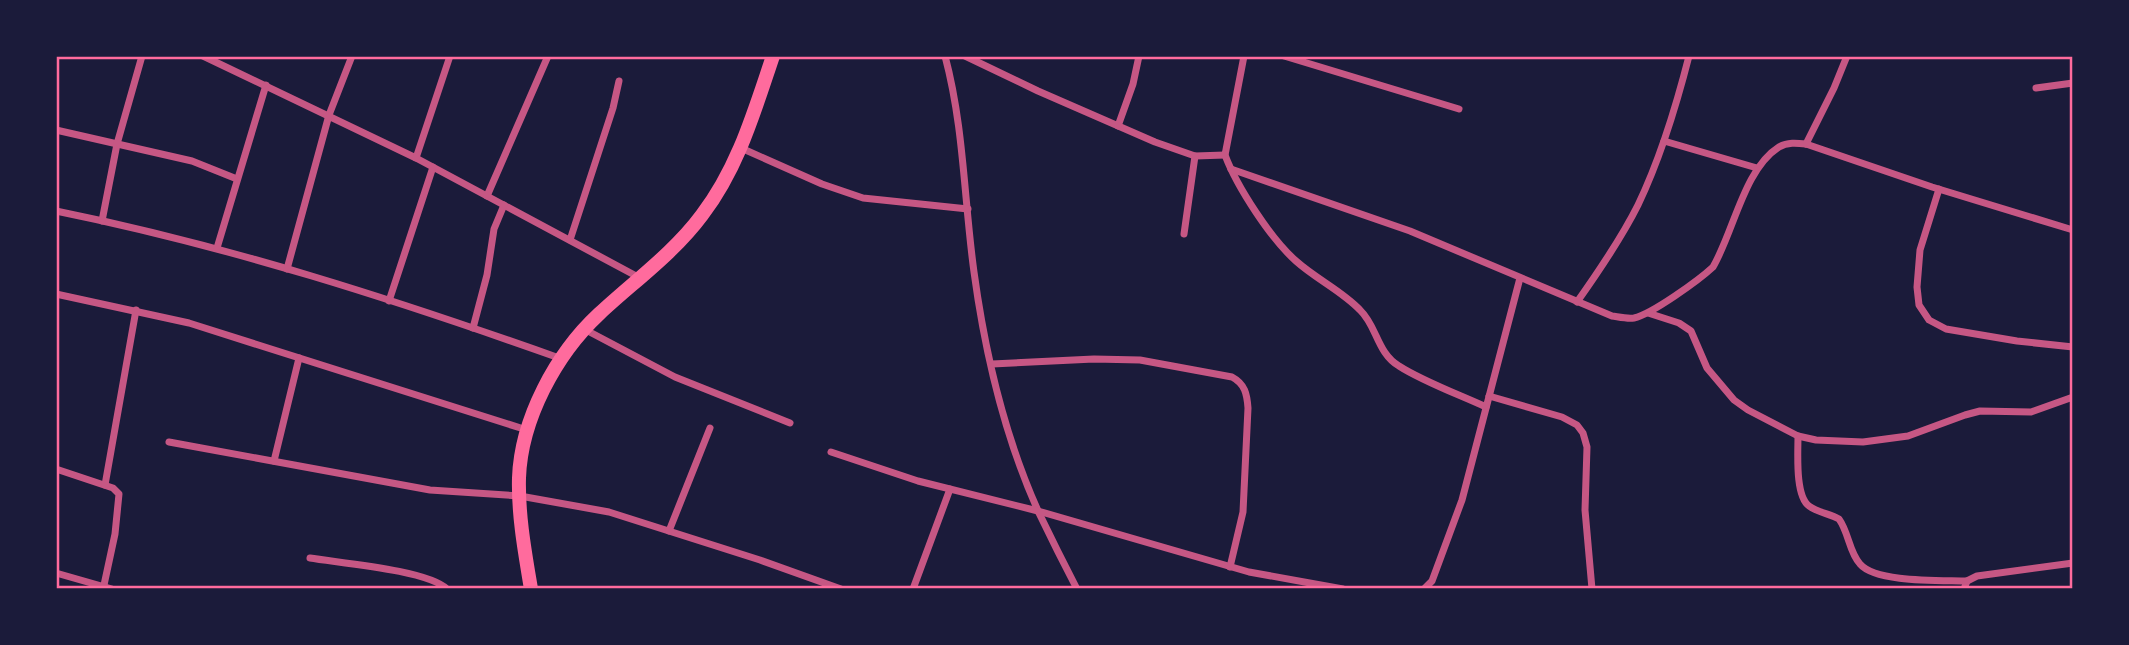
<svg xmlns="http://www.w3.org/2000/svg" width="2129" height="645" font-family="'Noto Sans',sans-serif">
<rect width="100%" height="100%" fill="#1b1b3a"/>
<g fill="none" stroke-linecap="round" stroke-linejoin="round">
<g stroke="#c65784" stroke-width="7">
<polyline points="203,56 416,158 640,278"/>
<path d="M945,56C964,127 964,200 974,272C985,353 1005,438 1039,513C1051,538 1064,564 1077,589"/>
<polyline points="965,56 1038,91 1155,142 1195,156 1225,155"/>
<path d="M1244,56L1225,155C1237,187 1271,239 1296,261C1316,279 1342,291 1360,310C1377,326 1377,353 1399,366C1422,381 1460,395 1486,407"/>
<polyline points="1284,56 1459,109"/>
<polyline points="2036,88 2073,83"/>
<polyline points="1118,126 1133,84 1139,56"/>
<polyline points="56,130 192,161 237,179"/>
<polyline points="1664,141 1757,168"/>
<polyline points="1806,144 1834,88 1847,56"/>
<polyline points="741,148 822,184 863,198 968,209"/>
<polyline points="416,158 450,56"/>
<path d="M1231,169L1410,231L1612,316C1619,317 1627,319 1634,318C1652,314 1699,280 1713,267C1734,231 1744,169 1779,147C1787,142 1797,143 1806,144L1932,187L2073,230"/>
<polyline points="1939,189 1920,250 1917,287 1919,305 1929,320 1946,329 2017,341 2073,347"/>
<polyline points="487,196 548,56"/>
<path d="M56,211C229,246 396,300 562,359"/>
<polyline points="102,221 117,144 142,56"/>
<polyline points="1184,234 1195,156"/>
<polyline points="570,240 613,108 619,81"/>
<polyline points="217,248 266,85"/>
<polyline points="287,269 329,115 352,56"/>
<polyline points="56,294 189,323 527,430"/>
<polyline points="389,301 433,167"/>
<path d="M1577,302C1599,271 1621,239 1638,205C1661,157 1676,107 1689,56"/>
<polyline points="1648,313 1679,323 1691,331 1707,368 1734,400 1748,410 1798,436 1816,440 1863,442 1908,436 1965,415 1980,411 2031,412 2073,397"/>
<polyline points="473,328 487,275 494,229 504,205"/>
<polyline points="584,329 675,377 790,423"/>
<path d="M992,364L1094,359L1140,360L1232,377C1245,384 1247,394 1248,408L1243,512L1230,567"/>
<polyline points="1489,396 1562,417 1577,425 1583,433 1587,447 1585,510 1592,589"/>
<path d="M1798,436C1798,453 1795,496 1809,506C1817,512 1830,514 1839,519C1849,533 1849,552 1860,564C1876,583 1942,580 1967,581"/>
<polyline points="169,442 430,490 520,496 609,512 760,560 841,589"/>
<polyline points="831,452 918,481 1038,511 1249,572 1343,589"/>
<polyline points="274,461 299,358"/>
<polyline points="56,469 113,488 119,494 115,534 104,585"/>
<polyline points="105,485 136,310"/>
<polyline points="669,531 710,428"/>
<path d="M310,558C340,563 427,570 447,589"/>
<polyline points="56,573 112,589"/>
<polyline points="913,589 950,489"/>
<polyline points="1424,589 1432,581 1462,500 1520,278"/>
<polyline points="1964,589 1967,581 1977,576 2073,563"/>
</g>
<path stroke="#ff6b9d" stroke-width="14" d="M531,589C525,553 518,515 519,478C521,419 556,354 599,314C633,282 673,254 702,215C738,168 754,112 773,56"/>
</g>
<rect width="2129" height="645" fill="none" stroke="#1b1b3a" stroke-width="116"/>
<rect x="58" y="58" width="2013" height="529" fill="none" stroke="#ff6b9d" stroke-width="2.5"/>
</svg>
